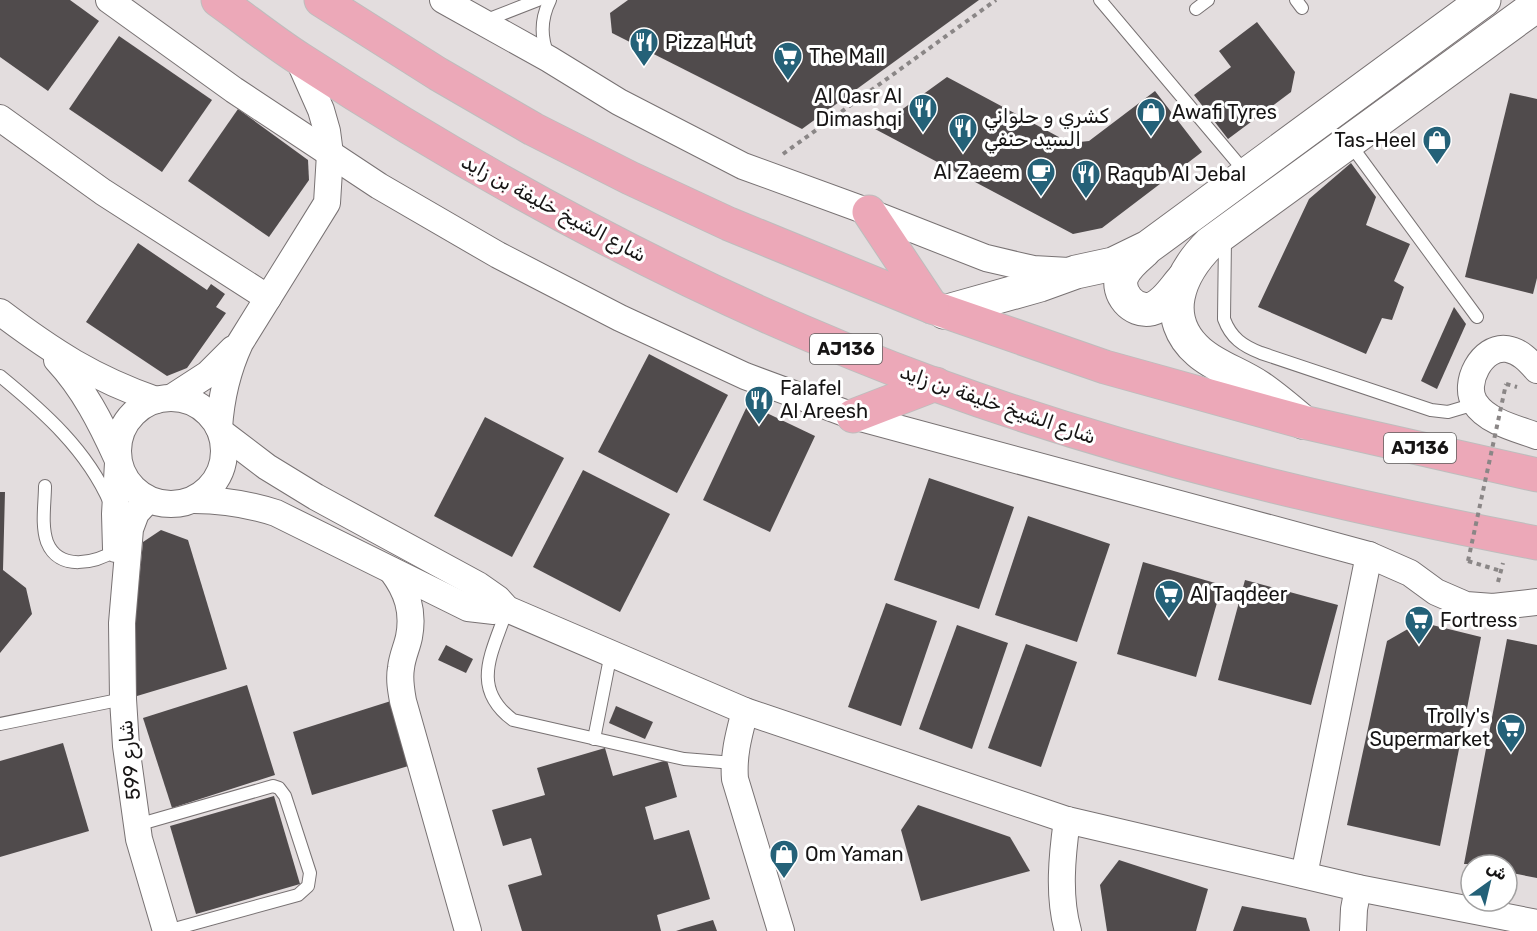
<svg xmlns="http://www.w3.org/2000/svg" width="1537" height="931" font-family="Rubik,'Noto Naskh Arabic',sans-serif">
<rect width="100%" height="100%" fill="#e3ddde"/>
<g fill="#504b4c">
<polygon points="0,0 70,0 99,21 48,91 0,57"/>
<polygon points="628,0 979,0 802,129 612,33 610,13"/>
<polygon points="1257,22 1295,72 1291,92 1228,139 1194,95 1231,67 1219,51"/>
<polygon points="119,36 212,100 162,172 69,109"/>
<polygon points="947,77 1070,143 1089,141 1155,91 1202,152 1102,228 1073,234 875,129"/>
<polygon points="1510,93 1537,99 1537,278 1533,294 1465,277"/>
<polygon points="238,109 308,160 309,180 269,237 188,181"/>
<polygon points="1351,163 1376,197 1366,225 1410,244 1394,281 1404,287 1392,320 1382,318 1366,354 1258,307 1309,199"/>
<polygon points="138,243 207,290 211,284 225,294 216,307 226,313 187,368 167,376 86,322"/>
<polygon points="1454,307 1466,324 1437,389 1421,381"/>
<polygon points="649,354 728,395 677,493 598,452"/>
<polygon points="748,404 815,436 770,532 703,500"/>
<polygon points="485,417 564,458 512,557 434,516"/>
<polygon points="583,470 670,514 620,612 533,567"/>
<polygon points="929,478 1014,507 979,609 894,580"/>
<polygon points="0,492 5,492 3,570 26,588 32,614 0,653"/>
<polygon points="1028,516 1110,544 1077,642 995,615"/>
<polygon points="161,530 188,540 227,669 127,699 143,542"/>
<polygon points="1143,562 1222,585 1196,677 1117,654"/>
<polygon points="1245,580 1338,605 1311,705 1218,680"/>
<polygon points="886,603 937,621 901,726 848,707"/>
<polygon points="1420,622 1481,637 1440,846 1347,825 1387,641"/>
<polygon points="957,625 1008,643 972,749 919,729"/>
<polygon points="1507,639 1537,645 1537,878 1507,872 1507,865 1464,864"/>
<polygon points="1026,644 1077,662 1041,767 988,748"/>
<polygon points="446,645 473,659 466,673 438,660"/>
<polygon points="247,685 275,775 172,808 143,718"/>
<polygon points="394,700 415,764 312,795 293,732"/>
<polygon points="616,706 653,722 645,739 609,723"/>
<polygon points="63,743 89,831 0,857 0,761"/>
<polygon points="605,748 613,776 667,760 677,797 645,807 654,840 689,830 710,899 657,915 661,931 522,931 508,885 542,875 531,838 503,846 492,810 545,795 537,768"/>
<polygon points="274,796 300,884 196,914 170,826"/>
<polygon points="918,805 1010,837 1030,871 921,901 901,830"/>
<polygon points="1119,860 1208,889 1196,931 1107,931 1100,885"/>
<polygon points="1242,906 1306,918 1310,931 1233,931"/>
<polygon points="713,920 717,931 676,931 685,928"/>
</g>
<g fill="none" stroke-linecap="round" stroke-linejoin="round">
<g stroke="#787273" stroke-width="14">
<g id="lane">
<polyline points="1100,0 1246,173"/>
<polyline points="1296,0 1302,8"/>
<polyline points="1196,9 1208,0"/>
<polyline points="484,21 538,0"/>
<path d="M548,55C540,36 541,18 550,0"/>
<polyline points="1350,144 1477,317"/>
<path d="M1225,238L1224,319C1231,338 1243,346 1261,353L1431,410L1448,412L1475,404"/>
<path d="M0,376C44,412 87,450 110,503"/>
<path d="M45,486C45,503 41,525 47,542C59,572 96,563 116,550"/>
<path d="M507,609C493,652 469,687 513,720L684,759L734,763"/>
<polyline points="0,724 123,699"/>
<polyline points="594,739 611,653"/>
<polyline points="137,825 273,786 279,788 285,796 310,873 308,886 298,895 167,931"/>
</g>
</g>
<g stroke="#787273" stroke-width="28">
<g id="street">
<polyline points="109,0 234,90 379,186 498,255 620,318 745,376 853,416 1369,555 1410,573 1436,592 1466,605 1493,607 1537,602"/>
<polyline points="443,0 549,59 619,102 743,166 869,212 986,258 1033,269 1069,271"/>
<polyline points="0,118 103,192 268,298"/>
<path d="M0,312C53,352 93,378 156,400"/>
<path d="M57,360C84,389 101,423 117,458"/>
<path d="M1537,370C1529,361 1520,351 1507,349C1482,345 1462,384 1475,403C1487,422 1518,429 1537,436"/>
<circle cx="171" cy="451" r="53"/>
<polyline points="171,398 208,374 233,349"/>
<path d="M219,428C221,397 227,371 240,343L327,203L330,154L327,131L321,110L298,58"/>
<polyline points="221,432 267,467 316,497 478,585 498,599 507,609 745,711 1067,820 1358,888 1537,923"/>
<polyline points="148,500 136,513 130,529 122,623 123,699 126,746 139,839 166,931"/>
<path d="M194,500C223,500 248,504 276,513L468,608L494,611L507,609"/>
<polyline points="116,549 115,514 118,463"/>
<path d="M392,571C407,591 414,611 409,637C407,647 402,657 401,668C399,679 401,690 403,701L468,931"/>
<path d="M745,711C739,734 733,755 735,779L781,931"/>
<path d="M1067,820C1062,856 1058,896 1068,931"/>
<polyline points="1304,875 1369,555"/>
<polyline points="1353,931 1354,909 1358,888"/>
</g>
</g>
<g stroke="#787273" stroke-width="35">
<g id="secondary">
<path d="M1144,251C1136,258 1126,266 1122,276C1116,293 1133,313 1151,309C1165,305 1174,289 1183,279"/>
<polyline points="944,312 1040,285 1076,272 1113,264 1148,247 1484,0"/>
<path d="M1303,422C1289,410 1275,398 1259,387C1240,374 1216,367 1199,352C1160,318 1179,274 1210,243L1537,5"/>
</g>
</g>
<g stroke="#bebdbd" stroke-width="35">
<g id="primary">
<path d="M218,0C246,20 272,41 300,59C500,189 713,303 936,385C1131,456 1334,504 1537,543"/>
<polyline points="321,0 438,74 533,129 630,178 729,224 932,307 1105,367 1303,422 1537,475"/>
<polyline points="869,212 932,307"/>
<polyline points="853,416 936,384"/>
</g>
</g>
<g stroke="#8a8686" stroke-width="4" stroke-dasharray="4.5 4.5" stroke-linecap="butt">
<polyline points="783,154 996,0"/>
<polyline points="1506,384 1517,387"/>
<polyline points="1468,561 1501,571"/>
<polyline points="1498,582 1503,563"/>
</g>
<use href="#lane" stroke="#fff" stroke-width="12"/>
<use href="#street" stroke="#fff" stroke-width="26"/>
<use href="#secondary" stroke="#fff" stroke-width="33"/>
<use href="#primary" stroke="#eca8b8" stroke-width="33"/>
<polyline stroke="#8a8686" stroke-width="4" stroke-dasharray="4.5 4.5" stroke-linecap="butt" points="1468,561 1506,384"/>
</g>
<defs>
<g id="restaurant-pin" transform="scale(1.5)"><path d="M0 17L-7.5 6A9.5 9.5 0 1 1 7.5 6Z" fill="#246178" stroke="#fff"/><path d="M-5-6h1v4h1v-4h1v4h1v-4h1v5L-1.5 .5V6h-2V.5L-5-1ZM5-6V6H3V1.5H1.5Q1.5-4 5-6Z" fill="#fff"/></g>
<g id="supermarket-pin" transform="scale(1.5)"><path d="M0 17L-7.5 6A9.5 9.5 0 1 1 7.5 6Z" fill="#246178" stroke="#fff"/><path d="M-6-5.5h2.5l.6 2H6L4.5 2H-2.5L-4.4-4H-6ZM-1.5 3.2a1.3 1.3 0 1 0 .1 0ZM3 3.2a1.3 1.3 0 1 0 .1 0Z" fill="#fff"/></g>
<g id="shop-pin" transform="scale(1.5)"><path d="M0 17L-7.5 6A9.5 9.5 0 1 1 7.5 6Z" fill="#246178" stroke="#fff"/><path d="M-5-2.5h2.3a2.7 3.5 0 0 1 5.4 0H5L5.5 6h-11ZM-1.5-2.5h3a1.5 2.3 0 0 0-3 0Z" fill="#fff"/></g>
<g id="cafe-pin" transform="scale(1.5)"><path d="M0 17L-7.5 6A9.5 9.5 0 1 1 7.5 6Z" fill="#246178" stroke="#fff"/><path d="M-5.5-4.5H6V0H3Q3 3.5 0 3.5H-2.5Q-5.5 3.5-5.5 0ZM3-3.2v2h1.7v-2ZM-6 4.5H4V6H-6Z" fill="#fff"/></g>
</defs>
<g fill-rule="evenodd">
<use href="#restaurant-pin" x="644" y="42"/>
<use href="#supermarket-pin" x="788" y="56"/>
<use href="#restaurant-pin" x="923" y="108"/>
<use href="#shop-pin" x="1151" y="112"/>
<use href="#restaurant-pin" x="963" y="128"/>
<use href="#shop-pin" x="1437" y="140"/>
<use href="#cafe-pin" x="1041" y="172"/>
<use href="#restaurant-pin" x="1086" y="174"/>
<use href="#restaurant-pin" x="759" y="400"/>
<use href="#supermarket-pin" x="1169" y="594"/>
<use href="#supermarket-pin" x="1419" y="620"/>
<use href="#supermarket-pin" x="1511" y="728"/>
<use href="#shop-pin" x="784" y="854"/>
</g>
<g text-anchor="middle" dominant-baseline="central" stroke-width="6" stroke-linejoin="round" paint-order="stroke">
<g fill="#fff" stroke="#5d5b5b" stroke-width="1.5">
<rect x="810" y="334" width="72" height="30" rx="4.5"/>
<rect x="1384" y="433" width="72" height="30" rx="4.5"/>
</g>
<g font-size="18" font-weight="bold" fill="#171515">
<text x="846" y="349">AJ136</text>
<text x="1420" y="448">AJ136</text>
</g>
<g font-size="20" fill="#171515" stroke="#fff" text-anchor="start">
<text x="665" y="42">Pizza Hut</text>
<text x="809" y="56">The Mall</text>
<text x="902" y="96" text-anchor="end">Al Qasr Al<tspan x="902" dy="23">Dimashqi</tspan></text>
<text x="1172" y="112">Awafi Tyres</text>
<text x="984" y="116">كشري و حلواني<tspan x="984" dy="23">السيد حنفي</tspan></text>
<text x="1416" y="140" text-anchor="end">Tas-Heel</text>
<text x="1020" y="172" text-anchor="end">Al Zaeem</text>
<text x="1107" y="174">Raqub Al Jebal</text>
<text x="780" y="388">Falafel<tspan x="780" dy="23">Al Areesh</tspan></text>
<text x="1190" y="594">Al Taqdeer</text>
<text x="1440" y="620">Fortress</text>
<text x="1490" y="716" text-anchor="end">Trolly's<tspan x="1490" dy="23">Supermarket</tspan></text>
<text x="805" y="854">Om Yaman</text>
</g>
<g font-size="20" fill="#171515" stroke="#fff">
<text transform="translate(554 208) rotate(28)">شارع الشيخ خليفة بن زايد</text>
<text transform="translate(998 404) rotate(19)">شارع الشيخ خليفة بن زايد</text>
<text transform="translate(129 760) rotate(-96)">شارع 599</text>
</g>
</g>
<g transform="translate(1489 883) rotate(34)"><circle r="28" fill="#ffffff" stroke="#a2a1a1" stroke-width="1.5"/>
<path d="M0-4.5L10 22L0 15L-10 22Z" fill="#246178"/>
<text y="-9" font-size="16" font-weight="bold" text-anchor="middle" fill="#171515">ش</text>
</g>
</svg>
